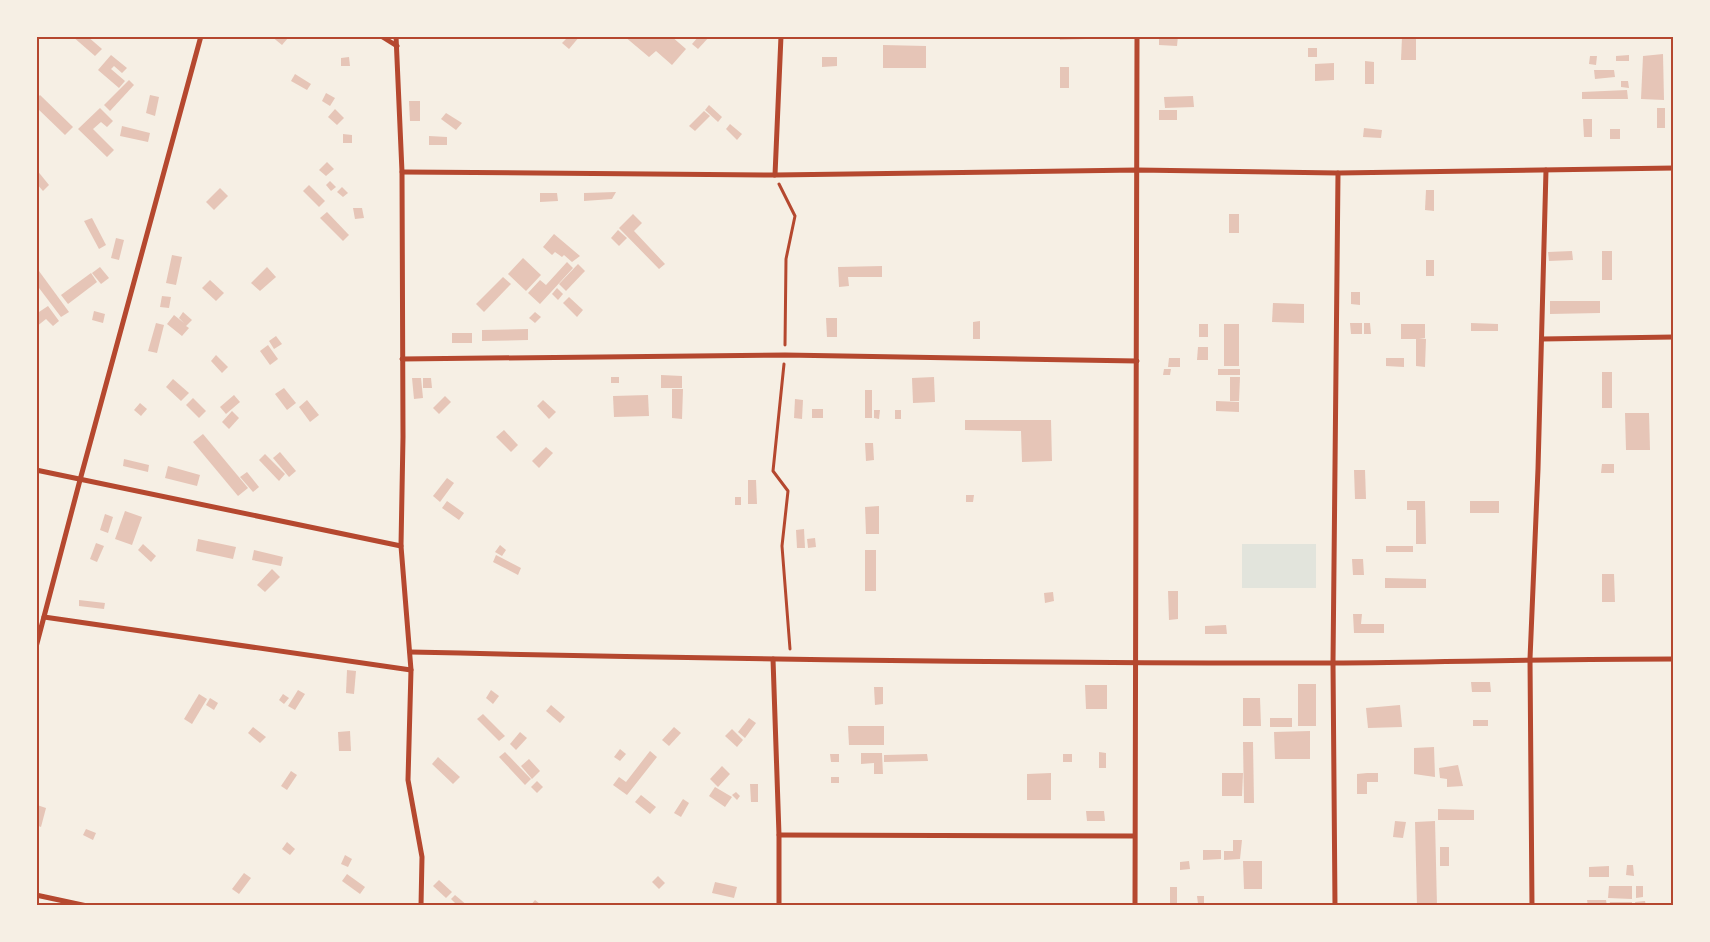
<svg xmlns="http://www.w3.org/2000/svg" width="1710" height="942" font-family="'Fira Sans',sans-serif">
<rect width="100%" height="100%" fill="#f6efe4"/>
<rect fill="#e2e4dc" x="1242" y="544" width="74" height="44"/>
<g fill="#e6c5b7">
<polygon points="72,36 87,36 102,49 95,56"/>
<polygon points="271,36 286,36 288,38 282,45"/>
<polygon points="569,36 580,36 569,49 562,43"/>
<polygon points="624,36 671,36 686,49 672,65 656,51 649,57"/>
<polygon points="699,36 710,36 698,49 692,44"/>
<polygon points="1059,36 1086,36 1086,39 1060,40"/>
<polygon points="1159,36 1178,36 1177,46 1159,45"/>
<polygon points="1402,37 1416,37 1416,60 1401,60"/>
<polygon points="883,45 926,46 926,68 883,68"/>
<rect x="1308" y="48" width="9" height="9"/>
<polygon points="1663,54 1664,100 1641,99 1643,56"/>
<polygon points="111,55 127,68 122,73 114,66 111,69 125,81 119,88 98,70"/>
<polygon points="1629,55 1629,61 1616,61 1616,56"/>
<polygon points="1590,56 1597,56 1596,65 1589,64"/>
<polygon points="349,57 350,66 341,66 341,58"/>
<polygon points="822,57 837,57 837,66 822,67"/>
<polygon points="1365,61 1374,62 1374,84 1365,84"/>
<polygon points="1334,63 1334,80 1315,81 1315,64"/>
<rect x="1060" y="67" width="9" height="21"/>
<polygon points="1594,70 1614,70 1615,77 1595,79"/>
<polygon points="295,74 311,84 307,90 291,81"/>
<polygon points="129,80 134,85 110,111 104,105"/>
<polygon points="1621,81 1628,81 1629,88 1621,87"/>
<polygon points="1627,90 1628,99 1582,99 1582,92"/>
<polygon points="326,93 335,98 330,106 322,101"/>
<polygon points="40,95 73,127 65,135 36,107 36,99"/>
<polygon points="150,95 159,97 155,116 146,113"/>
<polygon points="1193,96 1194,107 1165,108 1164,97"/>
<polygon points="409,101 420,101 420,121 410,121"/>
<polygon points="709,105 722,117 718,122 705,110"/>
<polygon points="100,108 113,121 107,127 101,122 93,129 114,150 107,157 78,129"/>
<rect x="1657" y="108" width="8" height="20"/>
<polygon points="335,109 344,118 337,125 328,117"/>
<rect x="1159" y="110" width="18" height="10"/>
<polygon points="704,111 710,116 695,131 689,126"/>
<polygon points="446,113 462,123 456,130 441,119"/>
<polygon points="1583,119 1592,119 1592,137 1584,137"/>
<polygon points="730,124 742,134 737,140 726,129"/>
<polygon points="122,126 150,133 148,142 120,136"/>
<polygon points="1364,128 1382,130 1381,138 1363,137"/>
<rect x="1610" y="129" width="10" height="10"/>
<polygon points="343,134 352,135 352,143 343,143"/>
<polygon points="429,136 447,137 447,145 429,145"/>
<polygon points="327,162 334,169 326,176 319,170"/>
<polygon points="36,169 49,185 43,191 36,183"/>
<polygon points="330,181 336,187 331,191 326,185"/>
<polygon points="309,185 325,201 319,207 303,191"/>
<polygon points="342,187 348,193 343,197 337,192"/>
<polygon points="220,188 228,196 214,210 206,202"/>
<polygon points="1426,190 1434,190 1434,211 1425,210"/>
<polygon points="616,192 612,199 584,201 584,193"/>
<polygon points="540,193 557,193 558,201 540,202"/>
<polygon points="353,208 362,208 364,218 355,219"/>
<polygon points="327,212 349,235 343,241 320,218"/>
<polygon points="633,214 642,223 634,231 665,264 659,269 619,228"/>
<rect x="1229" y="214" width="10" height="19"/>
<polygon points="92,218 106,245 99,249 84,221"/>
<polygon points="618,230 627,238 619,246 611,238"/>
<polygon points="554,234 580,256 572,262 564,255 562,257 555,252 552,255 543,247"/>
<polygon points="116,238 124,240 119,260 111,258"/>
<polygon points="1572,251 1573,260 1549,261 1548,252"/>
<rect x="1602" y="251" width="10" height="29"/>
<polygon points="172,255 182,257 176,285 166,283"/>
<polygon points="523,258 541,275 526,291 508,274"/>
<rect x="1426" y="260" width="8" height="16"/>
<polygon points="567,262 573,268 540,304 528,293 540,280 546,285"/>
<polygon points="578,264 585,271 566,291 559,284"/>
<polygon points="882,266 882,277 848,277 849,286 839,287 838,267"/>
<polygon points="36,267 69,312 61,317 36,284"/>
<polygon points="100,267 109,278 101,284 92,273"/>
<polygon points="267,267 276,277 260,291 251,283"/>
<polygon points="91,273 97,282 68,304 61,295"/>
<polygon points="503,277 511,284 484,312 476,304"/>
<polygon points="210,280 224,293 216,301 202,288"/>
<polygon points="557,288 563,294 558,300 552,294"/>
<polygon points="1351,292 1360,292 1360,305 1351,304"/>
<polygon points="162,296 171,297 169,308 160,307"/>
<polygon points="569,297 583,310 577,317 563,303"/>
<polygon points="1550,301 1600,301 1600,313 1550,314"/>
<polygon points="1273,303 1304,304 1304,323 1272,322"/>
<polygon points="48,306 59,321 53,326 46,319 36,327 36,314"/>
<polygon points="94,311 105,314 103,323 92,320"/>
<polygon points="183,312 192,320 186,326 189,328 182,336 167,324 174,315 184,323 179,318"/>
<polygon points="535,312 541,317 535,323 529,318"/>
<polygon points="826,318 837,318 837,337 827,337"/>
<polygon points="980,321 980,339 973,339 973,322"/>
<polygon points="156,323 164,325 157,353 148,351"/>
<polygon points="1350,323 1362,323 1362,334 1351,334"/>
<polygon points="1364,323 1370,323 1371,334 1364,334"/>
<polygon points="1471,323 1498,324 1498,331 1471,331"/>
<rect x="1199" y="324" width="9" height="13"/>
<rect x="1224" y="324" width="15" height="42"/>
<polygon points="1401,324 1425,324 1425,338 1419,338 1426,339 1425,367 1416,366 1416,339 1401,339"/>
<polygon points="528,329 528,340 482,341 482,330"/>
<rect x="452" y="333" width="20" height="10"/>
<polygon points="276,336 282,344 274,349 269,341"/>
<polygon points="268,345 278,359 270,365 260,351"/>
<polygon points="1198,347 1208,347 1208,360 1197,360"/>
<polygon points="216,355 228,367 222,373 211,361"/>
<polygon points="1169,358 1180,358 1180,367 1168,367"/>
<polygon points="1386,358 1404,358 1404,367 1386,366"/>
<polygon points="1164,369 1171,369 1170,375 1163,375"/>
<rect x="1218" y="369" width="22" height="6"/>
<rect x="1602" y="372" width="10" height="36"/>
<polygon points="661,375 682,376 682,388 661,388"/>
<rect x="611" y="377" width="8" height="6"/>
<polygon points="934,377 935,402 913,403 912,378"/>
<polygon points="1230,377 1240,377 1239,401 1230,401"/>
<polygon points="412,378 421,378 423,398 414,399"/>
<polygon points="423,378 431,378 432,388 423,388"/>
<polygon points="173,379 189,393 181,401 166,387"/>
<polygon points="284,388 296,403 287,410 275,394"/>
<polygon points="672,389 683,389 682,419 672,418"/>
<rect x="865" y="390" width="7" height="28"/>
<polygon points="234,395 240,402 226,414 220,407"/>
<polygon points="648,395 649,416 614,417 613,396"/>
<polygon points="445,396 451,402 439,414 433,408"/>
<polygon points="193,398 206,411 199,418 186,405"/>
<polygon points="795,399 803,400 802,419 794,418"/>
<polygon points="307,400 319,415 310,422 299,407"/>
<polygon points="543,400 556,412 549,419 537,406"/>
<polygon points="1216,401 1239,402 1239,412 1216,411"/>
<polygon points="140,403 147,409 141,416 134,410"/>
<rect x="812" y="409" width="11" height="9"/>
<polygon points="874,410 880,410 879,419 874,418"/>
<rect x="895" y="410" width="6" height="9"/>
<polygon points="232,411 239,418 229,429 222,422"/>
<polygon points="1625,413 1649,413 1650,450 1626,450"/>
<polygon points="965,420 1051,420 1052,461 1022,462 1021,431 965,430"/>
<polygon points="504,430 518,445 511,452 496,437"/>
<polygon points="203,434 248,488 238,496 193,442"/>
<polygon points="865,443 873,443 874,460 866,461"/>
<polygon points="546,447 553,453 539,468 532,461"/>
<polygon points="280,452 296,471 289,477 273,458"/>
<polygon points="265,454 285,474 279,481 259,460"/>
<polygon points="124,459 149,465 148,472 123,466"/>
<polygon points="1602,464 1614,464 1614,473 1601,473"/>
<polygon points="168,466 200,475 197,486 165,478"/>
<polygon points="1354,470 1365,470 1366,499 1355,499"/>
<polygon points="247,472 259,487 253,492 240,477"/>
<polygon points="447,478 454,483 440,502 433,496"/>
<polygon points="748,480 756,480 757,504 748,504"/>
<polygon points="966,495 974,495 973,502 966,502"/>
<rect x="735" y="497" width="6" height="8"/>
<polygon points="447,501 464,513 459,520 442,508"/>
<polygon points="1407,501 1425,501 1426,544 1416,544 1416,510 1407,510"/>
<rect x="1470" y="501" width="29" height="12"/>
<polygon points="879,506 879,534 866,534 865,507"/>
<polygon points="125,511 142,517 132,545 115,539"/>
<polygon points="105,514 113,517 108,533 100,530"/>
<polygon points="804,529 805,548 797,548 796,530"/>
<polygon points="815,538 816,547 808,548 807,539"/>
<polygon points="198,539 236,547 233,559 196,551"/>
<polygon points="96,543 104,546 97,562 90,559"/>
<polygon points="143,544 156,556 151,562 138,550"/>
<polygon points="500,545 506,550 502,556 495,552"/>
<rect x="1386" y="546" width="27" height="6"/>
<polygon points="254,550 283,557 281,566 252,560"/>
<rect x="865" y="550" width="11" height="41"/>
<polygon points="496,555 521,568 518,575 493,562"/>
<polygon points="1352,559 1363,559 1364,575 1353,575"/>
<polygon points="272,569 280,577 265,592 257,585"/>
<polygon points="1602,574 1614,574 1615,602 1602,602"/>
<polygon points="1385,578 1426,579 1426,588 1385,588"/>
<polygon points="1168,591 1178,591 1178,619 1169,620"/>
<polygon points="1053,592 1054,601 1045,603 1044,593"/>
<polygon points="79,600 105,603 104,609 79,606"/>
<polygon points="1353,614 1362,614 1361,624 1384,624 1384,633 1354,633"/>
<polygon points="1226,625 1227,634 1205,634 1205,626"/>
<polygon points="347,670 356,671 354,694 346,693"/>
<polygon points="1471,682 1490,682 1491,692 1472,692"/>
<rect x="1298" y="684" width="18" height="42"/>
<polygon points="1085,685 1107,685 1107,709 1086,709"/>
<polygon points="874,687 883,687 883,704 875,705"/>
<polygon points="298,690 305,694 295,710 288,706"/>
<polygon points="491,690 499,696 493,704 486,698"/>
<polygon points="199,694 207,699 192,724 184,719"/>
<polygon points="283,694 289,698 284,704 279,700"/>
<polygon points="210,698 218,703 214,710 206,705"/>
<polygon points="1243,698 1260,698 1261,726 1243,726"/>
<polygon points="551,705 565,717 560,723 546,711"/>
<polygon points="1400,705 1402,727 1368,728 1366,708"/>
<polygon points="483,714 505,736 499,741 477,719"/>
<polygon points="749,718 756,723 745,738 738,732"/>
<rect x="1270" y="718" width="22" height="9"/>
<rect x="1473" y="720" width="15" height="6"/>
<polygon points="848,726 884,726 884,745 849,745"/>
<polygon points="253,727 266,737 260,743 248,733"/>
<polygon points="674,727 681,733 669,746 662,740"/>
<polygon points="732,729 743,740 737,747 725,736"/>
<polygon points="350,731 351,751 339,751 338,732"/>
<polygon points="1310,731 1310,759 1275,759 1274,732"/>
<polygon points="520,732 527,738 516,750 510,744"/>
<polygon points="1243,742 1253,742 1254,803 1244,803"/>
<polygon points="1434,747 1435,777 1414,774 1414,748"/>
<polygon points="620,749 626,754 620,761 614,757"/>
<polygon points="650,751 657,757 627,795 613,785 619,777 626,782"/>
<polygon points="505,752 531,779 525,785 499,757"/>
<polygon points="1099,752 1106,753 1106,768 1099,768"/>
<polygon points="861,753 882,753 883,774 874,774 874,763 861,764"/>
<polygon points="830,754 839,754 839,762 831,762"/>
<polygon points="927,754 928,761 884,762 884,755"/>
<rect x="1063" y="754" width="9" height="8"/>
<polygon points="438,757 460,777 453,784 432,764"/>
<polygon points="529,759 540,771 532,779 521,766"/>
<polygon points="1458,765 1463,786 1447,787 1447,779 1440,778 1439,768"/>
<polygon points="722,766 730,774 718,787 710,779"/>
<polygon points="291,771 297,775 287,790 281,786"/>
<polygon points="1051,773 1051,800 1027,800 1027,774"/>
<polygon points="1222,773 1243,773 1242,796 1222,796"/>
<polygon points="1367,773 1378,773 1378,782 1367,782 1367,794 1357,794 1357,774"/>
<rect x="831" y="777" width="8" height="6"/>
<polygon points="537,781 543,787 537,793 531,787"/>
<polygon points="750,784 758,784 758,802 751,802"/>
<polygon points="715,787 732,797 725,807 709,796"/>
<polygon points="736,792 740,796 737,800 732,795"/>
<polygon points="641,795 656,807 650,814 635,802"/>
<polygon points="683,799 689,803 681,817 674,813"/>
<polygon points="37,805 46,808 41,827 36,825"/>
<polygon points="1438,809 1474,810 1474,820 1438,820"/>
<polygon points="1086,811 1104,811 1105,821 1087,821"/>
<polygon points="1395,821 1406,822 1403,838 1393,837"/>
<polygon points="1435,821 1437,906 1417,906 1415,822"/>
<polygon points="86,829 96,833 93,840 83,835"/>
<polygon points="1233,840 1242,840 1240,859 1224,860 1224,851 1233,851"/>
<polygon points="287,842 295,849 290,855 282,849"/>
<rect x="1440" y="847" width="9" height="19"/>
<polygon points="1203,850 1221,850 1221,859 1203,860"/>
<polygon points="345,855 352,859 348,867 341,864"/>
<polygon points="1189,861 1190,869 1180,870 1180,862"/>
<polygon points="1243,861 1262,861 1262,889 1244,889"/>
<polygon points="1627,865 1633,865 1634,876 1626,875"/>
<polygon points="1609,866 1609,877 1589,877 1589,867"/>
<polygon points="244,873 251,878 239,894 232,889"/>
<polygon points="347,874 365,887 360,894 342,881"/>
<polygon points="658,876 665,883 659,889 652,882"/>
<polygon points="439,880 452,892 446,898 433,886"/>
<polygon points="715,882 737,887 734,898 712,893"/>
<polygon points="1609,886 1632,886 1632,899 1608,898"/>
<polygon points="1636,886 1643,886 1643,897 1636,898"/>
<rect x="1170" y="887" width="7" height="17"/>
<polygon points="455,895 468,906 458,906 451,899"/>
<polygon points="1197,896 1204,896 1204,904 1198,904"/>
<polygon points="535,900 540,904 538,906 530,906"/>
<polygon points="1587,900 1606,900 1607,906 1588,906"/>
<polygon points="1645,901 1646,906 1636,906 1635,902"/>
<polygon points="1610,902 1632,902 1632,906 1609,906"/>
</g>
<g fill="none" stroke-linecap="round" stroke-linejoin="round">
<g stroke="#b5482f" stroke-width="3">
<polyline points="779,184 795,216 786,259 785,345"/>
<polyline points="784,364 773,471 788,491 782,546 790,649"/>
</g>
<g stroke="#b5482f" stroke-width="5">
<polyline points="381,36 397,46"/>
<polyline points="396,36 402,172 403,437 401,546 411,670 408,780 422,857 421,906"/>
<polyline points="402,172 775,175 1137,170 1338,173 1674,168"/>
<polyline points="775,175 781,36"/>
<polyline points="1542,339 1674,337"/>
<polyline points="402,359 785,355 1137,361"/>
<polyline points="36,470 401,546"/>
<polyline points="44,617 411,670"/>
<polyline points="36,647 80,480 201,36"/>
<path d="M410,652C717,659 1024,663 1331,663C1445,662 1559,659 1674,659"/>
<polyline points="773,659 779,835 779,906"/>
<polyline points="779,835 1134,836"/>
<polyline points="36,895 87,906"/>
<polyline points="1135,906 1137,36"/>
<polyline points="1335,906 1333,663 1338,173"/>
<polyline points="1532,906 1530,659 1538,469 1546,170"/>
</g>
</g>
<rect width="1710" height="942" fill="none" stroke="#f6efe4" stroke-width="75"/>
<rect x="38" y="38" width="1634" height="866" fill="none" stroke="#b5482f" stroke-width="2"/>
</svg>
